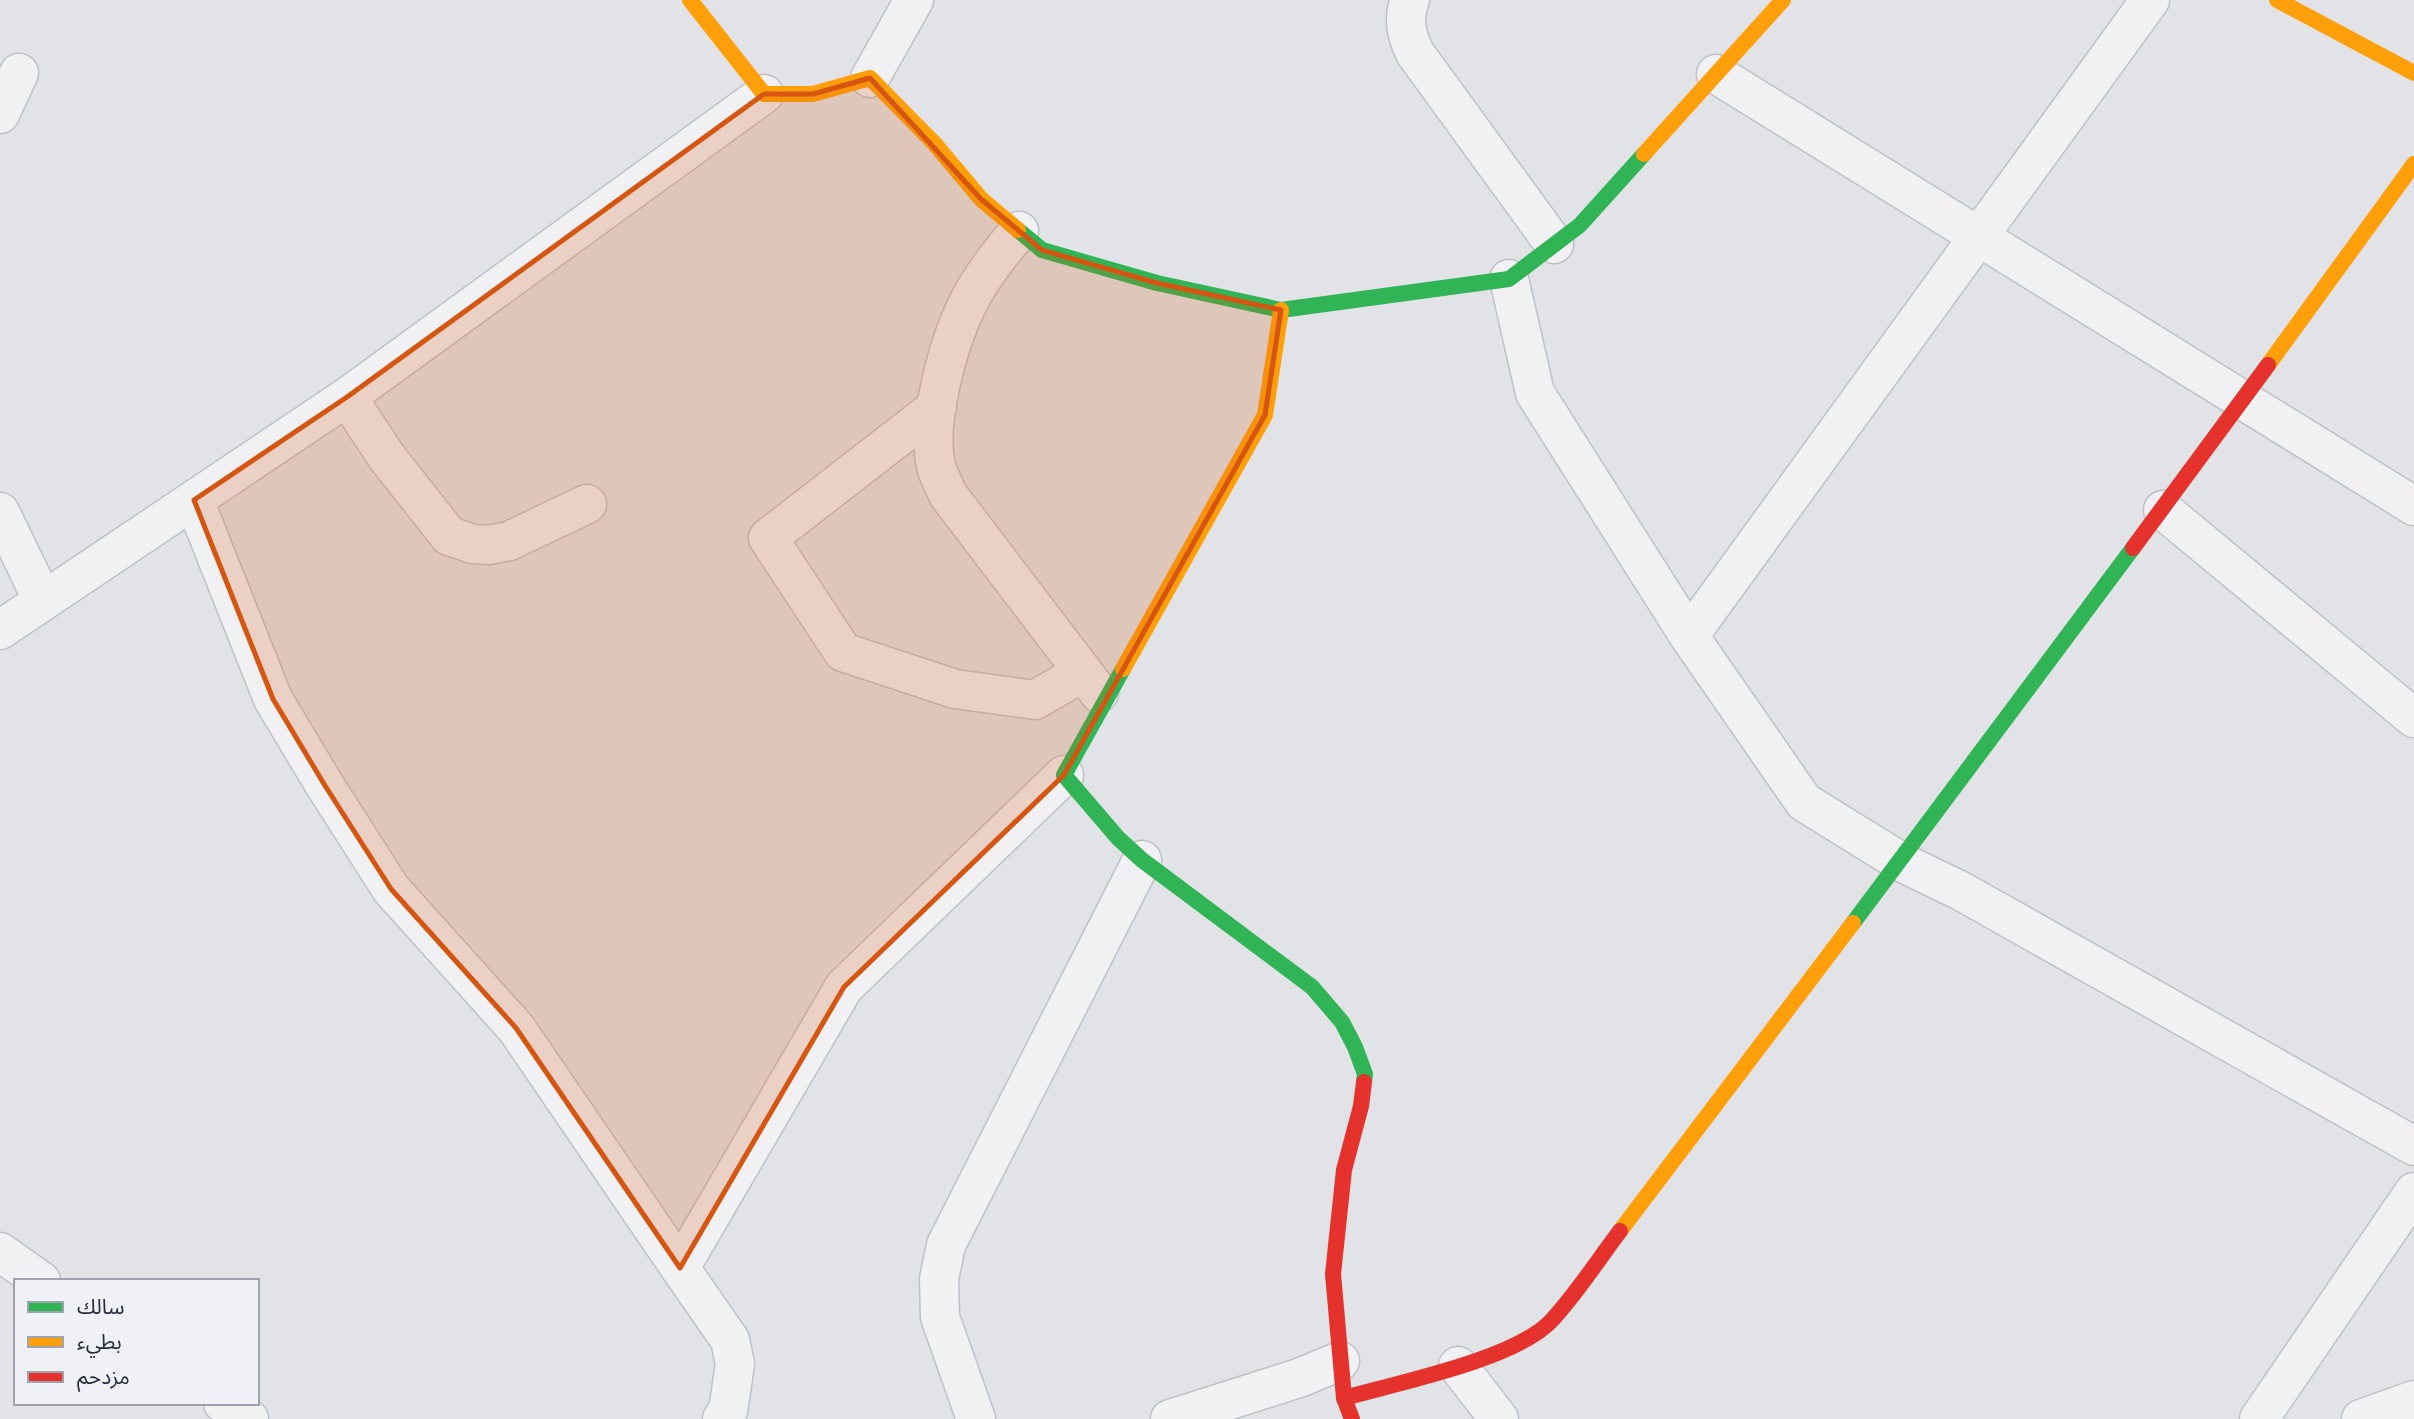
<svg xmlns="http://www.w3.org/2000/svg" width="2414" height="1419" font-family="'Varela Round','Noto Sans Arabic',sans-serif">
<rect width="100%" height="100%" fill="#e2e3e7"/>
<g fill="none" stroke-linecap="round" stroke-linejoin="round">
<g stroke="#c0c1c5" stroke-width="41">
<g id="street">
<path d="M1410,0C1402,19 1407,36 1415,53L1554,244"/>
<polyline points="1716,74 2414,506"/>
<polyline points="870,78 914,0"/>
<polyline points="0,114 19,73"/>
<path d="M1019,231C999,254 980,278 967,305C948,344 926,424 936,466C939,477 944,486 949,496L1099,693"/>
<polyline points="1509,279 1535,393 1689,636 1804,802 1901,862 1961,891 2414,1146"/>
<polyline points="347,397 386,456 449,536 473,544 488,545 509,541 587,504"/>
<polyline points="937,407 768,538 843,652 955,689 1035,700 1083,672"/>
<polyline points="194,500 273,699 324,784 391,889 516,1028 680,1268"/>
<polyline points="2163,510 2414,718"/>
<polyline points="0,512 43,601"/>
<polyline points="0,630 347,397 764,94"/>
<polyline points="1689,636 2150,0"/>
<polyline points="0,1252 41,1281"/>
<polyline points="1458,1366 1499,1419"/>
<polyline points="223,1403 249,1419"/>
<polyline points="722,1419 728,1411 735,1364 730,1340 680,1268 844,987 1064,775"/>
<polyline points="976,1419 940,1317 939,1279 946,1245 1142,860"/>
<polyline points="1170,1419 1299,1378 1340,1361"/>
<polyline points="2259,1419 2414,1192"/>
<polyline points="2361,1419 2414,1400"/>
</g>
</g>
<use href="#street" stroke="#f1f1f3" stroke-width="38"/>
<g stroke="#30b455" stroke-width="16">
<polyline points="1018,230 1042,250 1157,283 1281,310 1509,279 1580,225 1644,154"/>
<polyline points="1123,669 1064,775 1118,838 1142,860 1312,987 1342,1022 1355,1047 1365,1074 1364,1082"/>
<polyline points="1853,923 2133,548"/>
</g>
<g stroke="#ff9f0a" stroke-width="16">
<polyline points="690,0 764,94 813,94 870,78 934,143 981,199 1018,230"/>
<polyline points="2277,0 2414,73"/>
<polyline points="1644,154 1783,0"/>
<polyline points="2268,365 2414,164"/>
<polyline points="1123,669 1265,415 1281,310"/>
<polyline points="1620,1231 1853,923"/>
</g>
<g stroke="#e5322d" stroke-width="16">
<polyline points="2133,548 2268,365"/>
<path d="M1344,1398C1397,1383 1517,1359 1552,1320C1577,1293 1598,1260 1620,1231"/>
<polyline points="1352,1419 1344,1398 1333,1274 1344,1170 1361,1106 1364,1082"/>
</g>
</g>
<path fill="#d55511" fill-opacity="0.2" stroke="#d55511" stroke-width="5" stroke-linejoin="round" d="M870,78L981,199L1042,250L1157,283L1281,310L1265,415L1064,775L844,987L680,1268L516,1028L391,889L324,784L273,699L194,500L347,397L764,94H813Z"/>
<rect x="14" y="1279" width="245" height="126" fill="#eff1f7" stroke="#9fa3ae" stroke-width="2"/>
<rect x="28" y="1302" width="35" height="10" fill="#30b455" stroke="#9fa3ae" stroke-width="2"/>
<text x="77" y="1314" font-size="21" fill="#282e41">سالك</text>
<rect x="28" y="1337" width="35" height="10" fill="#ff9f0a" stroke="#9fa3ae" stroke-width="2"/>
<text x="77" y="1349" font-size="21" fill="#282e41">بطيء</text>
<rect x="28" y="1372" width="35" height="10" fill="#e5322d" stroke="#9fa3ae" stroke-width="2"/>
<text x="77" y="1384" font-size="21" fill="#282e41">مزدحم</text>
</svg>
